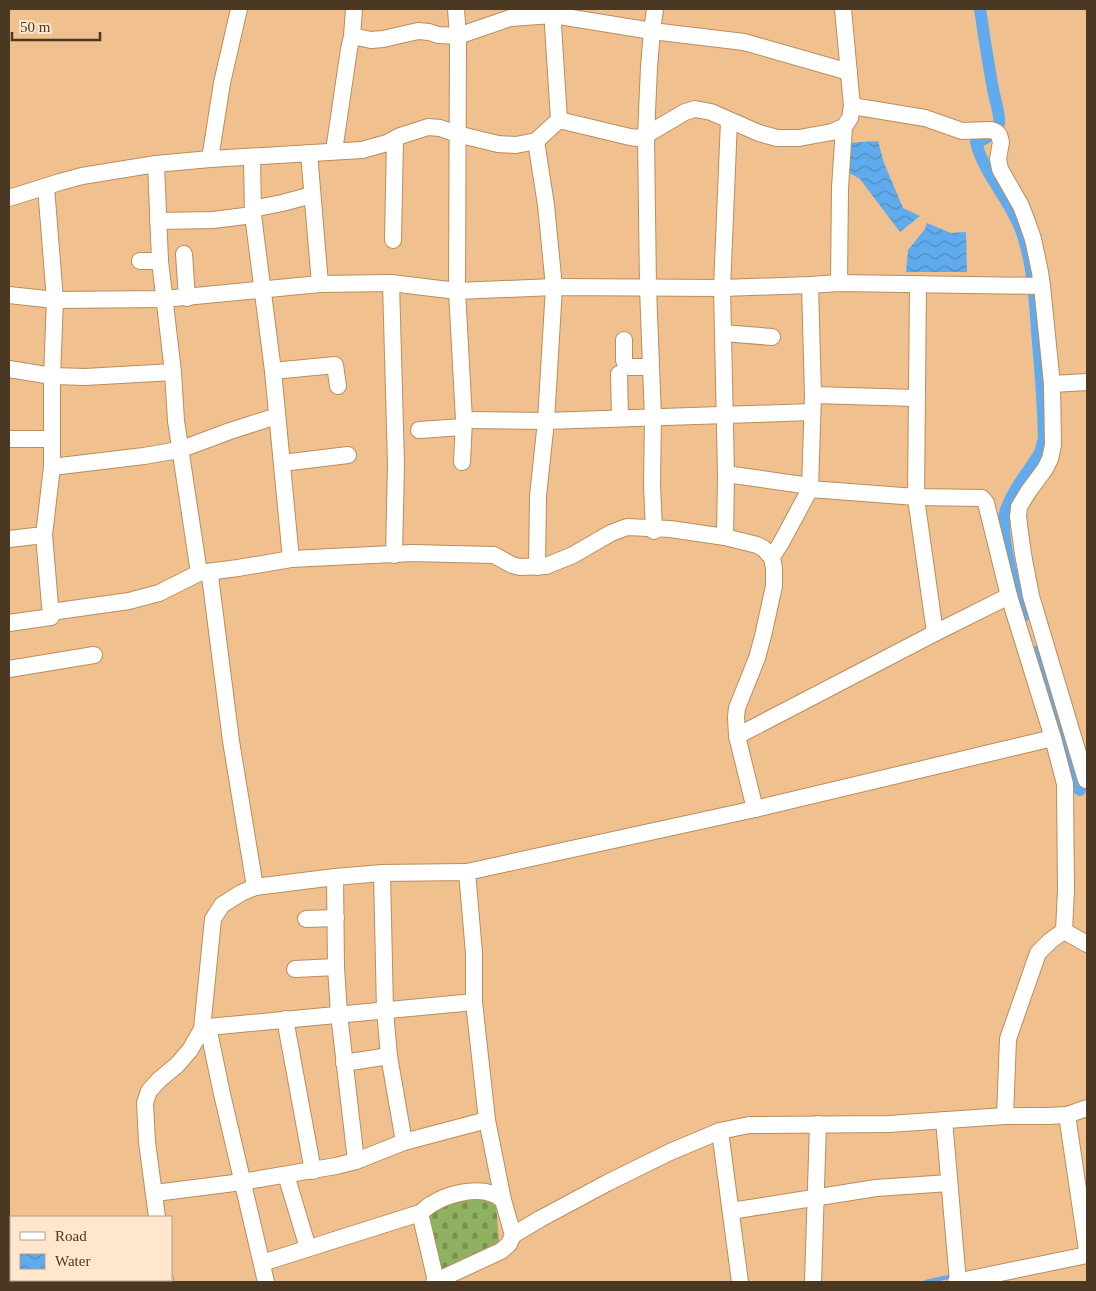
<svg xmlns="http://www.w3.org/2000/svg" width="1096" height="1291" font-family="Georgia,serif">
<defs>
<pattern id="cemetery-stones" width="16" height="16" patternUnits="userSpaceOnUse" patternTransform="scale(1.25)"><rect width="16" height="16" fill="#8fb160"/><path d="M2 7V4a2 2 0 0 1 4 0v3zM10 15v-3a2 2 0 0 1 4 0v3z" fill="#77914f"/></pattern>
<pattern id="water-waves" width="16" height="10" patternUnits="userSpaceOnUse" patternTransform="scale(1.25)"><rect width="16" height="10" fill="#5fabee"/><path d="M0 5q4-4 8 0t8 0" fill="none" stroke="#508cc0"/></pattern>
</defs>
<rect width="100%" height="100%" fill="#f0c08e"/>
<polygon fill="url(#cemetery-stones)" points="459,1193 496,1202 499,1242 433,1277 415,1212"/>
<g fill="url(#water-waves)">
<polygon points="878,141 884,163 903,208 920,216 900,232 860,179 846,171 848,143"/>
<polygon points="927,223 951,233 966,232 967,272 906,272 908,250 925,229"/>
</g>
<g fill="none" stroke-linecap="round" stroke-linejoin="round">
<polyline stroke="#5fabee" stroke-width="4" points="925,1282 953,1276"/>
<g stroke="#5fabee" stroke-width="12">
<path d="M980,9C984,36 988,62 993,89C994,97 1001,117 999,123C998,133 984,140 976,142C984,175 1010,199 1021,230C1034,265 1035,306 1038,343C1041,375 1043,406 1044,438L1040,453C1029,471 1013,489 1006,510C998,533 1016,592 1024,616"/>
<polyline points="1035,652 1077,787 1080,790"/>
</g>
<g stroke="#bb8d5d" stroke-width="18">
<g id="minor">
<polyline points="354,9 352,36 371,40 383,39 418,31 429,32 438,35 458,36 510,18 553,15 652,31 744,42 849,72"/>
<polyline points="456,9 458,36 457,291 464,420 462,462"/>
<polyline points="552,9 559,120"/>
<polyline points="536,141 546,205 554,287 546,421 538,496 537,567"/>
<polyline points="334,151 349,49 352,36"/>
<polyline points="309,153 320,284"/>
<polyline points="252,157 253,215"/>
<polyline points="210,159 222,83 239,9"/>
<polyline points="156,164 160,261 173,372 176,421 199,573"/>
<polyline points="9,198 60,182 82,176 156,164 210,159 362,150 387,143 400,136 428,127 440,128 457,134 498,144 516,145 536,141 559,120 630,137 638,138 646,135 685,112 695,109 711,112 759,133 777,138 799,138 832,132 844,127"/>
<polyline points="253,209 282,203 312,195"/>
<polyline points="158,221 213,220 253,215 273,371 291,559"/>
<polyline points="393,240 395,139"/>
<polyline points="184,254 187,298"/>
<polyline points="140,261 160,261"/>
<polyline points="391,283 396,464 394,555"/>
<polyline points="839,283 840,188 844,127 850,118 852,106 843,9"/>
<polyline points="918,284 916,498 935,633"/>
<polyline points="1042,286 1052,384 1053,445 1050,459 1045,469 1028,492 1019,507 1018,517 1023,554 1031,596 1086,780"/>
<polyline points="9,295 55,300 164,299 320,284 391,283 457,291 554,287 722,288 810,285 839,283 1042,286 1040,272 1033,239 1026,219 1021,206 1000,169 998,159 1001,142 999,135 996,132 991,130 962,131 925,118 852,106"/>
<polyline points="723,333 772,337"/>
<polyline points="624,340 624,360 626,365 630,367 651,367"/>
<polyline points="9,369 52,376 85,377 173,372"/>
<polyline points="273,371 335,365 338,386"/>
<polyline points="619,374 620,418"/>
<polyline points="1052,384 1087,382"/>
<polyline points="813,395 916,398"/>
<polyline points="464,420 546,421 812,412"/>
<polyline points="419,430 463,427"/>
<polyline points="9,439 52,439"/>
<polyline points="282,463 348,455"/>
<polyline points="52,467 144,456 179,450 230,431 277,416"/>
<polyline points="726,474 810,486"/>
<polyline points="810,489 813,395 810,285"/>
<polyline points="654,531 652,484 653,418 648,288 646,135 649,67 652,31 655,9"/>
<polyline points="725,537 726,474 722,288 729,121"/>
<polyline points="9,539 44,535"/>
<polyline points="772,557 781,543 810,489 916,497 982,498 986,503 1009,596 1053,738"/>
<polyline points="210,572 210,576 231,741 255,887"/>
<polyline points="51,612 129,601 159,593 199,573 238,568 291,559 413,553 451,554 494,555 512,565 520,567 546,566 573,555 611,533 627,527 670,529 725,537 757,545 763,548 772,558 774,568 774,586 763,636 757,658 737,708 736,717 737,736 755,809"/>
<polyline points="9,623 51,617 44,535 52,467 52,376 55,300 46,187"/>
<polyline points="9,669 94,655"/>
<polyline points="737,736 935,633 1009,596"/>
<polyline points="467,872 755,809 1053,738 1065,784 1066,890 1064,931 1050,941 1038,953 1008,1039 1005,1116"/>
<polyline points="335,877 336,967 339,1014 356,1161"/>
<polyline points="306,919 336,918"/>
<polyline points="1064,931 1087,944"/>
<polyline points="295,969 336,967"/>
<polyline points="285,1019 313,1171"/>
<polyline points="208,1027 222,1094 266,1282"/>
<path d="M202,1029L208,1027C297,1018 385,1011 474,1002"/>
<polyline points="344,1063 389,1056"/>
<polyline points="1067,1115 1087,1250"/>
<polyline points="944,1120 958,1282"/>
<polyline points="720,1131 740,1282"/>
<polyline points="404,1142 487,1120"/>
<polyline points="286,1175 308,1248"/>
<polyline points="155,1193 242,1182 336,1166 356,1161 404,1142 389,1056 385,1011 382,873"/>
<polyline points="731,1211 876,1188 949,1183"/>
<polyline points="420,1213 436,1281"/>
<polyline points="157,1217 147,1142 145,1103 149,1091 159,1080 177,1065 190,1050 202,1029 213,919 222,905 241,893 255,887 335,877 382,873 467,872 474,953 474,1002 487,1120 503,1200 513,1235 509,1244 501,1251 434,1282"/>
<polyline points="513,1235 540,1219 607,1183 670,1152 720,1131 749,1125 889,1124 1005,1116 1047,1116 1067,1115 1087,1108"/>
<path d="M262,1263L420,1213C424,1210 428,1206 432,1204C448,1194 475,1187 493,1194C497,1195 500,1198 503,1200"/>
<polyline points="165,1280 165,1282"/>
<polyline points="813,1282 818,1124"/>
<polyline points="956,1282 1087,1255"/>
</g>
</g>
<use href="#minor" stroke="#fff" stroke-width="16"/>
</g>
<rect width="1096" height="1291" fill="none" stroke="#4b3823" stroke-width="20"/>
<rect x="10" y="1216" width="162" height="65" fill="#ffe6cd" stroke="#b7a089"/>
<rect x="20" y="1232" width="25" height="8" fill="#ffffff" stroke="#b7a089"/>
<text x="55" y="1241" font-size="15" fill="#4b3823">Road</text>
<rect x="20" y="1254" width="25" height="15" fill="url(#water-waves)" stroke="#b7a089"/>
<text x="55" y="1266" font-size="15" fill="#4b3823">Water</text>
<path d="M12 32v8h88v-8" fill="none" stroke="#4b3823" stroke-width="2.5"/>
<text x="20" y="32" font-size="15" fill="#4b3823" stroke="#ffe6cd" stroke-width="4" paint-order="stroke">50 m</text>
</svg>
